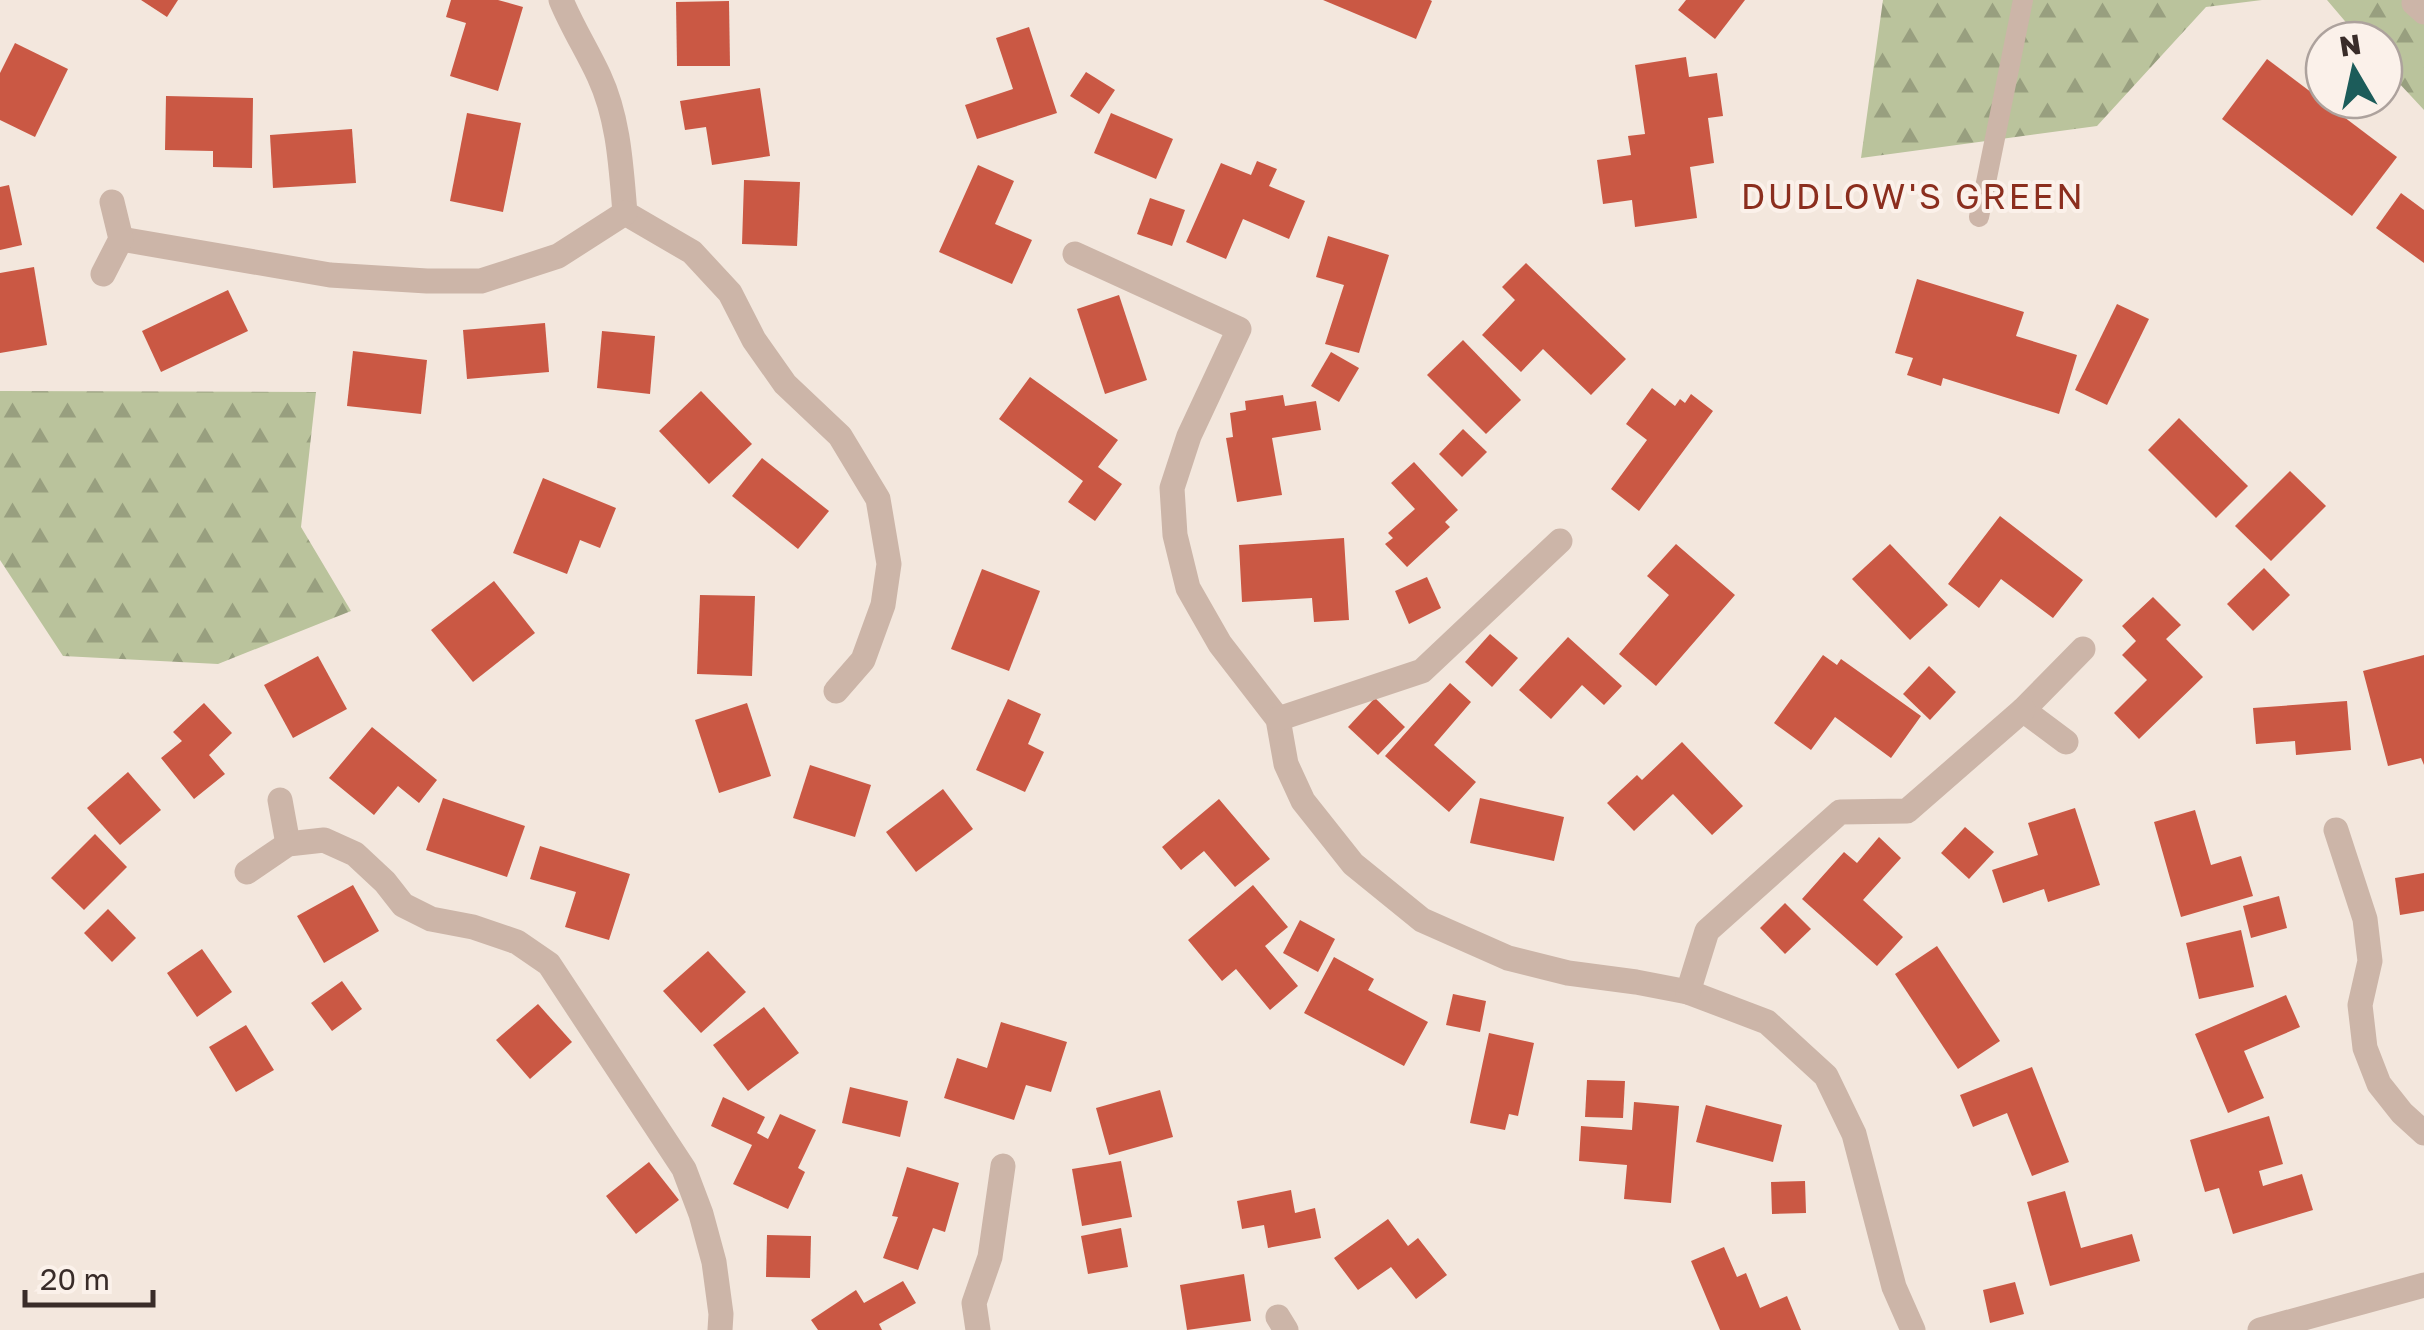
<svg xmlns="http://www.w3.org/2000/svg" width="2424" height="1330" font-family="'Golos Text',sans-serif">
<defs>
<pattern id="forest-firs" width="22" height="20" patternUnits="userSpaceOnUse" patternTransform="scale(2.5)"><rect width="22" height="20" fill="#bac39c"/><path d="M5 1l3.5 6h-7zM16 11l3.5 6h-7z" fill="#989f7f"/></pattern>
</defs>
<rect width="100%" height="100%" fill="#f3e7dd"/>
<g fill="url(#forest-firs)">
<polygon points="1883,0 2262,0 2206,7 2097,126 1861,158"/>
<polygon points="2327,0 2424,0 2424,110 2384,67 2384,40 2361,40"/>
<polygon points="0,391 316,392 301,527 351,611 218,664 63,656 0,560"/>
</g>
<g fill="#ca5844">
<polygon points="141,0 178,0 167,17"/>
<polygon points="451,0 498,0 523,7 498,91 450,76 466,23 446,17"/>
<polygon points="1323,0 1430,0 1432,1 1416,39"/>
<polygon points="1686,0 1745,0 1715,39 1678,10"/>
<polygon points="729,1 730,66 677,66 676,2"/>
<polygon points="1029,27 1057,113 977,139 965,105 1013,89 996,38"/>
<polygon points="15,43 68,69 35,137 0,120 0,73"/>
<polygon points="1686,57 1689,77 1717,73 1723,116 1708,118 1714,163 1690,167 1697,218 1635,227 1632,200 1603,204 1597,160 1631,155 1628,136 1645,134 1635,65"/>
<polygon points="2267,59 2397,157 2352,216 2222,119"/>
<polygon points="1086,72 1115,90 1099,114 1070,96"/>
<polygon points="760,88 770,156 712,165 706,127 685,130 680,101"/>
<polygon points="166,96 253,98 252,168 213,167 213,151 165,150"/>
<polygon points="467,113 521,123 503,212 450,201"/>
<polygon points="1111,113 1173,139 1156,179 1094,153"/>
<polygon points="352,129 356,183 273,188 270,135"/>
<polygon points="1257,161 1277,169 1269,186 1305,201 1289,239 1243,219 1226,259 1186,242 1221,163 1251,175"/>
<polygon points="978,165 1014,181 995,224 1032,240 1012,284 939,252"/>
<polygon points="744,180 800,182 797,246 742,244"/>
<polygon points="9,185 22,245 0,250 0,187"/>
<polygon points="2401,193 2424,210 2424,263 2376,228"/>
<polygon points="1150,198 1185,210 1172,246 1137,234"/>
<polygon points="1328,236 1389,255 1359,353 1325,344 1344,285 1316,277"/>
<polygon points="1526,263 1626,359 1591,395 1543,349 1521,372 1482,335 1515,300 1502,287"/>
<polygon points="34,267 47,345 0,353 0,273"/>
<polygon points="1917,279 2024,312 2016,336 2077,355 2059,414 1943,378 1941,386 1907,375 1913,358 1895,353"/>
<polygon points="228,290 248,331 161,372 142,331"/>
<polygon points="1119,295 1147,380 1105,394 1077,309"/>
<polygon points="2117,304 2149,319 2107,405 2075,390"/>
<polygon points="545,323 549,372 467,379 463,330"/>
<polygon points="602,331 655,336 650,394 597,388"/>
<polygon points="1463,340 1521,400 1486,434 1427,375"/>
<polygon points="353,351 427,360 421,414 347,406"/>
<polygon points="1331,352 1359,368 1339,402 1311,386"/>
<polygon points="1030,377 1118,440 1098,467 1122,484 1095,521 1068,502 1083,481 999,419"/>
<polygon points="1652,388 1675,406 1680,399 1685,403 1691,394 1713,411 1639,511 1611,489 1647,440 1626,424"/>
<polygon points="701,391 752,444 709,484 659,431"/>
<polygon points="1283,395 1285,406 1316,401 1321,430 1272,438 1282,495 1237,502 1226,438 1233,437 1230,413 1246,410 1245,401"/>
<polygon points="2179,418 2248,486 2216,518 2148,450"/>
<polygon points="1463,429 1487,452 1462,477 1439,454"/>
<polygon points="762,458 829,511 798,549 732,496"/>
<polygon points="1414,462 1458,510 1445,522 1450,527 1407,567 1385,544 1393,538 1388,533 1415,509 1391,483"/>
<polygon points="2290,471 2326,506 2271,561 2235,526"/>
<polygon points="543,478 616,508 600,548 580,540 567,574 513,553"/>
<polygon points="2000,516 2083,580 2053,618 2001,579 1979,608 1948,584"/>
<polygon points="1344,538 1349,620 1314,622 1312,598 1242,602 1239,545"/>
<polygon points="1676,544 1735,595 1656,686 1619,654 1669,595 1647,576"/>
<polygon points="1890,544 1948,605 1910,640 1852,579"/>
<polygon points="2264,568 2290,595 2253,631 2227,604"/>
<polygon points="982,569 1040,591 1009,671 951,649"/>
<polygon points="1427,577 1441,608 1409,624 1395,591"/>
<polygon points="494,581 535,633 473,682 431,630"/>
<polygon points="700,595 755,596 752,676 697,674"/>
<polygon points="2153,597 2181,625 2166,639 2203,677 2139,739 2114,713 2147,680 2122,655 2136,641 2122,626"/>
<polygon points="1490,634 1518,658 1492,687 1465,662"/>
<polygon points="1568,637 1622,686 1604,705 1582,685 1551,719 1519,690"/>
<polygon points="1823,655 1837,665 1841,659 1921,716 1891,758 1835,717 1811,750 1774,723"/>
<polygon points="2424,655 2424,765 2421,758 2388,766 2363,671"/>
<polygon points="318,656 347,709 293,738 264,685"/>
<polygon points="1929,666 1956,692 1930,720 1903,694"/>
<polygon points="1450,683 1471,702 1434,745 1476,782 1449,812 1385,756"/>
<polygon points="1375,698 1405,727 1378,755 1348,727"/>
<polygon points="1008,699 1041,714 1028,744 1044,752 1025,792 976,770"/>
<polygon points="2347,701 2351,750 2296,755 2295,741 2256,744 2253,708"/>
<polygon points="204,703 232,733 209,755 225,774 194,799 161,758 182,741 173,732"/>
<polygon points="747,703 771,776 719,793 695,720"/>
<polygon points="372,727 437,780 419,803 398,786 374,815 329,778"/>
<polygon points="1682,742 1743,806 1712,835 1673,794 1634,831 1607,803 1637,775 1642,780"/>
<polygon points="810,765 871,785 855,837 793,818"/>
<polygon points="128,772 161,810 120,845 87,808"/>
<polygon points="943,789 973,829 916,872 886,832"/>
<polygon points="443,798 525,826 507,877 426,850"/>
<polygon points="1480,798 1564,817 1554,861 1470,843"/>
<polygon points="1219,799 1270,859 1235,887 1204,851 1181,870 1162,847"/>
<polygon points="2075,808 2100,885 2048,902 2044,889 2003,903 1992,870 2038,855 2028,823"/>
<polygon points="2195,810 2211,865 2241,856 2253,896 2181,917 2154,822"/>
<polygon points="1965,827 1994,852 1969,879 1941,853"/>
<polygon points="95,834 127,867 84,910 51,878"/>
<polygon points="1879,837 1901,858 1863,900 1903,937 1877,966 1802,899 1844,852 1857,863"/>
<polygon points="540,846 630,874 609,940 565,927 576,892 530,879"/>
<polygon points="2424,873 2424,911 2400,915 2395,878"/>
<polygon points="353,885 379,931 324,963 297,916"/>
<polygon points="1253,885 1288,927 1265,946 1298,986 1270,1010 1236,969 1222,981 1188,940"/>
<polygon points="2279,896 2287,928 2251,938 2243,906"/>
<polygon points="1785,903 1811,929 1785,954 1760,928"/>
<polygon points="108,909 136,938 112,962 84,933"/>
<polygon points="1300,920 1335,939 1318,972 1283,953"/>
<polygon points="2241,930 2254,987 2199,999 2186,943"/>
<polygon points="1937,946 2000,1041 1958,1069 1895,974"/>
<polygon points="202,949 232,992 197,1017 167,973"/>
<polygon points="708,951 746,992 701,1033 663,991"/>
<polygon points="1334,957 1374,979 1368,990 1428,1022 1404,1066 1304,1013"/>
<polygon points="342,981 362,1009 332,1031 311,1003"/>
<polygon points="1453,994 1486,1001 1480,1032 1446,1025"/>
<polygon points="2286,995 2300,1027 2244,1051 2264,1098 2228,1113 2195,1034"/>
<polygon points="538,1004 572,1042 530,1079 496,1040"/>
<polygon points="764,1007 799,1053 748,1091 713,1045"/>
<polygon points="1001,1022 1067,1042 1051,1092 1026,1085 1014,1120 944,1098 957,1058 987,1068"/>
<polygon points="246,1025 274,1070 236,1092 209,1047"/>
<polygon points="1489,1033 1534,1043 1518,1116 1509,1114 1505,1130 1470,1123"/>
<polygon points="2032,1067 2069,1162 2032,1176 2007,1113 1973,1127 1960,1095"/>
<polygon points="1587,1080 1625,1081 1623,1118 1585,1117"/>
<polygon points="850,1087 908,1101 900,1137 842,1123"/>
<polygon points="1160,1090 1173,1137 1109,1155 1096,1108"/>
<polygon points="723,1097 765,1117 757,1133 768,1139 780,1114 816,1130 798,1168 805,1172 788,1209 733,1184 752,1145 711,1126"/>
<polygon points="1634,1102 1679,1106 1671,1203 1624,1199 1627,1165 1579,1161 1581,1126 1632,1130"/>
<polygon points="1706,1105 1782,1125 1773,1162 1696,1142"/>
<polygon points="2269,1116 2283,1164 2259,1171 2263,1186 2302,1174 2313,1210 2233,1234 2219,1188 2205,1192 2190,1140"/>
<polygon points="1121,1161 1132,1217 1082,1226 1072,1169"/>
<polygon points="649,1162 679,1200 636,1234 606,1196"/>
<polygon points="907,1167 959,1183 945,1232 933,1228 918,1270 883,1258 898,1217 892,1216"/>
<polygon points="1805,1181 1806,1213 1772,1214 1771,1182"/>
<polygon points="1291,1190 1295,1213 1315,1208 1321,1238 1268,1248 1264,1225 1242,1229 1237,1201"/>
<polygon points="2065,1191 2081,1248 2132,1234 2140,1261 2050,1286 2027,1202"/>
<polygon points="1388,1219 1408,1246 1418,1238 1447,1275 1416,1299 1391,1267 1358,1290 1334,1258"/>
<polygon points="1121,1228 1128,1267 1088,1274 1081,1236"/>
<polygon points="767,1235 811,1236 810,1278 766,1277"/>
<polygon points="1724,1247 1737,1277 1746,1273 1760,1308 1787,1296 1801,1330 1720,1330 1691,1261"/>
<polygon points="1244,1274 1251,1321 1187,1330 1180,1285"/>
<polygon points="903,1281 916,1303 879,1324 882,1330 818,1330 811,1320 856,1290 864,1303"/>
<polygon points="2015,1282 2024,1314 1990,1323 1983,1290"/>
</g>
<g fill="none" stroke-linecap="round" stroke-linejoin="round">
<polyline stroke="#ccb5a8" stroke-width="20" points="1979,217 2023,0"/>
<g stroke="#ccb5a8" stroke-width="25">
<path d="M561,0C572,27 587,50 599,76C619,119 621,167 625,213L692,252L730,293L754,340L785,384L840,436L878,499L889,564L883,605L863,660L836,691"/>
<polyline points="2414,3 2424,12"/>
<polyline points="121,239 330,275 427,281 481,281 558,256 625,213"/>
<polyline points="1075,254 1239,329 1189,436 1172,488 1175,535 1188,588 1220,644 1278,719 1286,764 1303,801 1353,864 1422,920 1508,958 1568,973 1636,982 1688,992 1767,1022 1826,1076 1854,1134 1894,1287 1913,1330"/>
<polyline points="103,274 121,239 112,202"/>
<polyline points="1278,719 1422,671 1560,541"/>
<polyline points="2066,742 2023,710 2083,649"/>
<polyline points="280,800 288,844"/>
<polyline points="2336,830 2365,919 2370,961 2360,1005 2365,1048 2379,1084 2402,1113 2424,1133"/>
<polyline points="247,872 288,844 324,840 355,854 385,882 403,905 431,919 473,927 517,942 549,964 684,1169 701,1214 714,1262 721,1314 720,1330"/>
<polyline points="1688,992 1707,931 1840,812 1907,811 2023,710"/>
<polyline points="1278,1317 1286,1330"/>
<polyline points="978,1330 974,1303 990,1257 1003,1166"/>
</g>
<polyline stroke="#ccb5a8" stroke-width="25" points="2260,1330 2424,1285"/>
</g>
<g text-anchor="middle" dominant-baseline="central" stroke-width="8" stroke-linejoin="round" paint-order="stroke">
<g font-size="35" letter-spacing="2.5" fill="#8b2e1e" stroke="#fbf1ea">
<text x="1913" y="196">DUDLOW'S GREEN</text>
</g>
</g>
<g transform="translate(2354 70) rotate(351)"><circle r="48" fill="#fbf1ea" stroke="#ada29d" stroke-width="2.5"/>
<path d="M0-8L18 38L0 25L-18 38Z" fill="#1c5c5a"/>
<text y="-15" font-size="28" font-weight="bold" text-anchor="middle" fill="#392c29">N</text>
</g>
<path d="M25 1290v15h128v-15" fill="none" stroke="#392c29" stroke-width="5"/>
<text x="40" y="1290" font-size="30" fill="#392c29" stroke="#fbf1ea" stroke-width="8" paint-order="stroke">20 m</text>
</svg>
